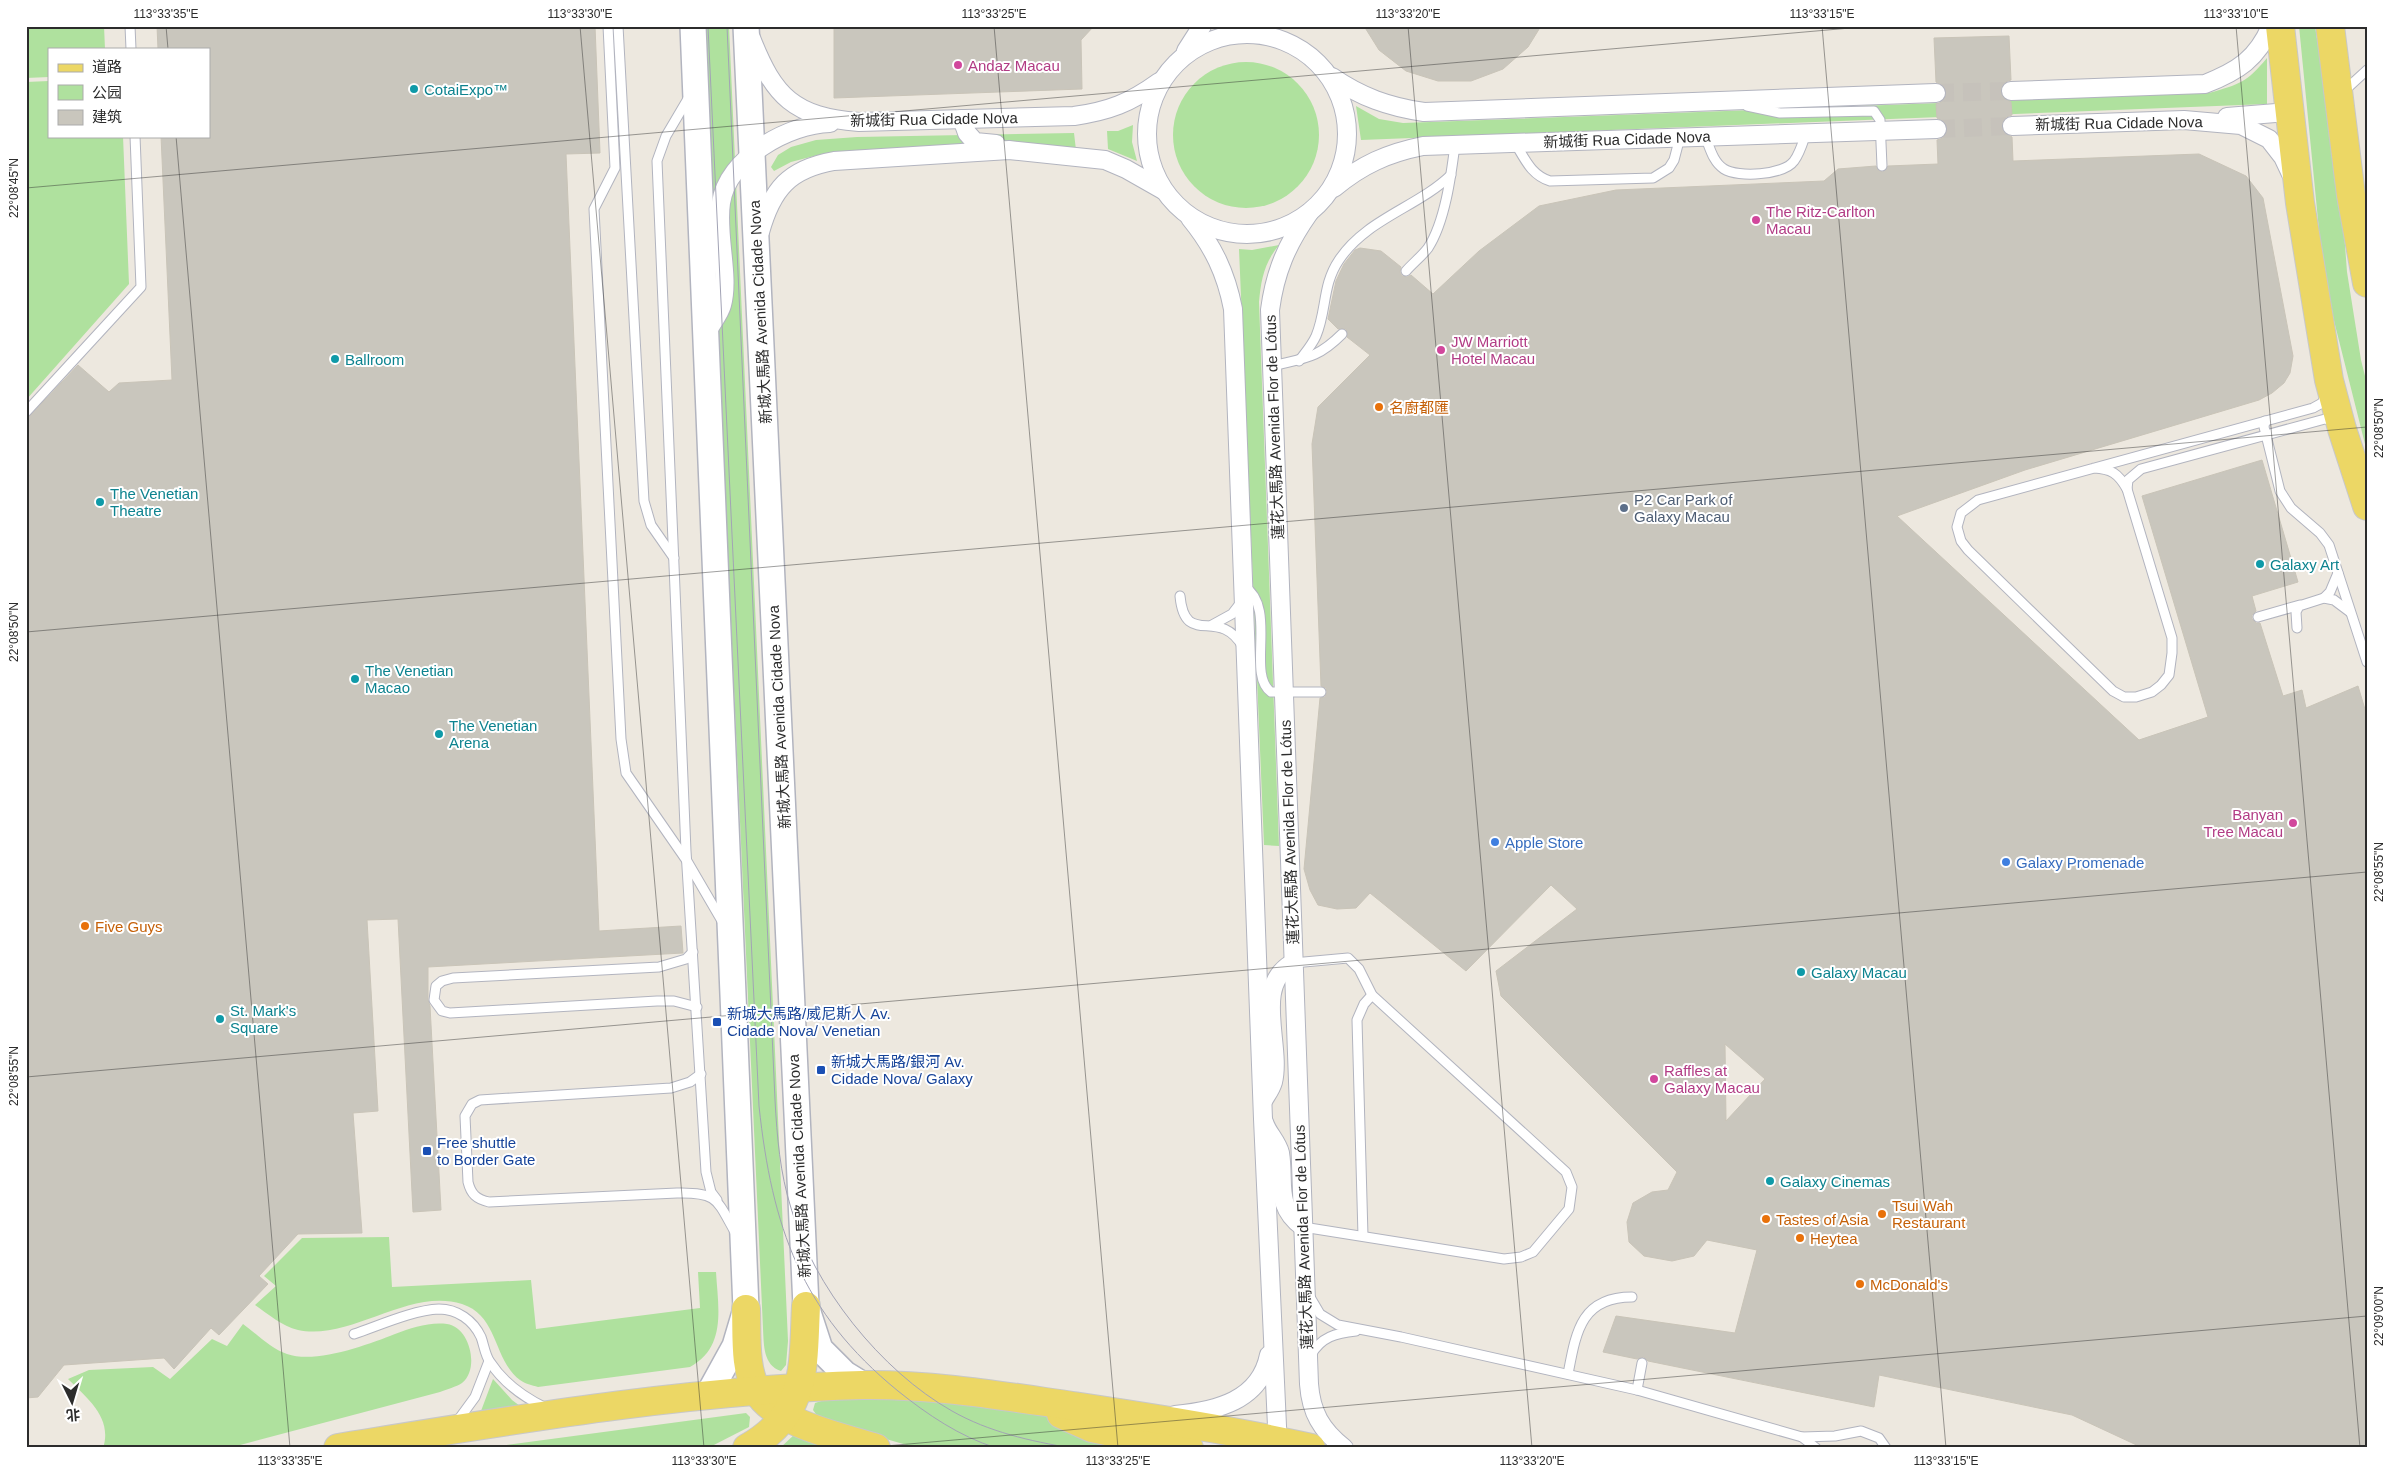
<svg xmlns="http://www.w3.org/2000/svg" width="2393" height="1474" font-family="Arial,'Noto Sans SC',sans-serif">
<rect width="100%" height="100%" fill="#ede8df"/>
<g fill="#afe19e">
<polygon points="26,26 104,26 105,49 49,49 49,77 26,78"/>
<path d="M704,26H729L788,1341L786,1365L781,1371C763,1365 764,1345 763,1329Z"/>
<polygon points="2299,26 2315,26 2341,192 2347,272 2361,360 2367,384 2367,452 2324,281"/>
<path d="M2267,58V104L1361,140L1356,106L1379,119L1403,123L2209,93C2240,84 2246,83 2267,58Z"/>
<circle cx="1246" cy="135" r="73"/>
<polygon points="49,81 49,136 123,136 129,284 26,400 26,82"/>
<polygon points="1133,125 1132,142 1137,161 1108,149 1107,131 1118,131"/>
<polygon points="1074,133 1076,150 851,152 818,155 791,162 774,171 771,167 778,155 791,147 816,140 857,137"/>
<path d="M1279,245C1264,263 1261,280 1259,302L1279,846L1264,845L1239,249L1252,250Z"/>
<path d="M389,1237L392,1287L531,1280L536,1329L700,1308L698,1272H716C718,1307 727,1347 690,1367L538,1387C532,1385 525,1384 520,1380C493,1360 499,1316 462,1304C409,1287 351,1341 298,1330C282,1326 268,1314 255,1305L276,1286L264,1276L302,1238Z"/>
<path d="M243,1324C257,1334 271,1349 287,1354C316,1364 367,1345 395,1334C412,1328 428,1322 447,1324C470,1327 480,1369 462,1383C456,1387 447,1389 440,1392L229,1448H103C113,1418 87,1398 68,1379L89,1370L153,1367L170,1379L212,1339L227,1346Z"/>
<polygon points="493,1379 512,1400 524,1409 478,1419"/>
<polygon points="882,1395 1039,1412 1074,1430 1154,1448 917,1448 838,1425 818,1417 813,1410 815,1403 831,1398"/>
<polygon points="746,1413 750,1417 749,1427 708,1448 484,1448"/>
<polygon points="795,1434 837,1448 780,1448"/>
</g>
<g fill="#c9c6bd" stroke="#c9c4b8" fill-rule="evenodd">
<polygon points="157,26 595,26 600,153 566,154 599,931 681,926 683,953 428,967 428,1000 430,1006 441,1210 413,1212 398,919 367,920 378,1111 353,1113 362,1233 298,1234 259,1276 268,1284 219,1335 211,1328 174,1369 164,1358 64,1365 38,1397 26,1398 26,420 78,365 109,392 119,383 172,380 161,136 209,136 209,49 158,49"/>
<polygon points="834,26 1094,26 1081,40 1082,89 834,98"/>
<polygon points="1364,26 1541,26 1528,47 1503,69 1471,81 1438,81 1406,71 1379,50"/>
<path d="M2009,36L2011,80L2005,82L2000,91L2002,97L2011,102L2012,115L2006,117L2001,126L2003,132L2012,137L2013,161L2199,154L2246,176L2263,198L2293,356L2290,373L2284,383L2272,393L2259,400L2025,470L1897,516L2139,740L2208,717L2142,496L2262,460L2298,582L2252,596L2256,611L2252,615V619L2256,623H2260L2283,696L2302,690L2306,708L2358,686L2367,716V1448H2143L2072,1415L1879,1375L1874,1407L1648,1361L1644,1357L1637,1359L1603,1352L1616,1316L1735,1333L1757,1250L1707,1240L1694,1256L1672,1261L1644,1256L1629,1242L1627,1222L1633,1203L1652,1192L1668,1190L1677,1172L1501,996L1496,971L1577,909L1551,885L1466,971L1370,893L1356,908L1337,909L1318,905L1310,890L1304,869L1320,698L1325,697L1327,692L1326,688L1321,686L1312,444L1318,407L1370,355L1347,337L1346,329H1338L1328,319L1336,281L1344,264L1355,250L1360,248L1381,251L1401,267L1400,272L1402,276L1407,277L1411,275L1433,294L1479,251L1539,206L1616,190L1824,181L1838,169L1876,166L1879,171L1883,172L1888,166L1938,164L1937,140L1943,138L1948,129L1946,123L1937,118L1936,104L1942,102L1947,93L1945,87L1936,82L1934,38ZM1725,1044L1765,1079L1726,1121Z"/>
</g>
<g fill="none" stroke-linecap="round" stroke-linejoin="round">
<g stroke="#c6c2bb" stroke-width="18" stroke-dasharray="18 9" stroke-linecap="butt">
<polyline points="1936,93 2011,91"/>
<polyline points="1937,129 2012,126"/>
</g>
<g stroke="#b2b4bf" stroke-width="11">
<g id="lane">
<polyline points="130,26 131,49"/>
<polyline points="608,26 615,168 594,209 621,739 626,773 687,861 722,921"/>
<polyline points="618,26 644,501 651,525 674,558"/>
<polyline points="2343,92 2367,70"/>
<polyline points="689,97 666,136 657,161 686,851 706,1172 711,1192 717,1200"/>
<polyline points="1747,106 1780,113 1874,111 1880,120 1882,166"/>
<path d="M1705,136C1710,148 1713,162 1724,169C1738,178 1784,175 1794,161C1800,153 1803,142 1806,133"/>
<path d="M1515,143C1525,159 1531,175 1550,181L1653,178L1669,168L1674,160L1680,137"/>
<path d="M1406,271C1413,263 1422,256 1428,248C1445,222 1451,176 1455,145"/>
<path d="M1299,361C1305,353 1312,345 1316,336C1327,310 1322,285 1339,260C1366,219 1418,207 1451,175"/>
<path d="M1272,366C1304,358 1317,359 1342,334"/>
<polyline points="26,412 141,287 135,136"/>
<polyline points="2265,421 2264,427 2280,491 2291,508 2320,533 2329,545 2367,662"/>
<path d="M2094,468C2111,469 2118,473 2127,489L2172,638V653L2169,675L2161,685L2152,692L2136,697H2124L2113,691L1968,550L1961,541L1957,527L1961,513L1978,500L2313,408L2322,403L2326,395"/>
<polyline points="2127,489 2128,480 2141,469 2325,419 2335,421"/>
<path d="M1244,586C1278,608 1246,674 1271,692H1321"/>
<path d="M1180,596C1185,649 1219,605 1243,647"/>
<polyline points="2324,598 2330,592 2338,573"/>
<polyline points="2258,617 2300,605"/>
<polyline points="1212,625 1232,614 1242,601"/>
<polyline points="2297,628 2296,612 2299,606 2324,598 2334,600 2350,612"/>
<polyline points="693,952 686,959 659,967 453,978 442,981 436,986 434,1000 442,1011 450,1013 657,1001 674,1001 697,1007"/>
<polyline points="1293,963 1348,958 1359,969 1372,995 1566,1172 1572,1187 1569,1209 1533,1252 1521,1257 1504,1259 1303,1227"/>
<path d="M701,1074L690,1082L671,1088L480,1100L472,1104L465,1116L468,1182C471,1194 476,1199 489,1202L677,1193C718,1192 717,1200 735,1232"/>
<polyline points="1363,1236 1357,1020 1364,1004 1372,995"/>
<polyline points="1310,1297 1320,1314 1338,1325 1401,1337 1637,1390 1802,1437 1835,1436 1861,1431 1879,1438 1886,1448"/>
<path d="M354,1334C378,1326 413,1310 439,1309C457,1309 473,1320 481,1337C484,1345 485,1355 490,1362C503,1382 525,1398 546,1408"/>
<path d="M1311,1355C1321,1337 1336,1333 1356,1331"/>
<path d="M1568,1374C1576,1332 1581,1297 1632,1297"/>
<polyline points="1637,1390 1642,1363"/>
<polyline points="456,1423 475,1397 489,1361"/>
<polyline points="1802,1437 1816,1448"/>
</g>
</g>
<g stroke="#b2b4bf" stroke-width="20">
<g id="street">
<circle cx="1247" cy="134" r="100"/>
<path d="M751,38C774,97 794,117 859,122L1074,116C1109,111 1130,103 1159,82"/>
<polyline points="1186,51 1202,26"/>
<path d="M1332,77C1361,97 1389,107 1424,112L1936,93"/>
<path d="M2011,91L2205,84C2238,71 2257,59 2271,26"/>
<polyline points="2227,117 2289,112"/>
<polyline points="962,119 967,133 975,142 996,144"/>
<polyline points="2012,126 2184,120 2241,125 2269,139 2283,157 2291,174"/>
<path d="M1334,188C1361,165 1388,153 1423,146L1937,129"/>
<path d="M1309,213C1287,244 1275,272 1270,310L1309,1384C1311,1412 1321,1430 1344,1448"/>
<path d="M1190,218C1213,246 1226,273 1233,309L1263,1119L1278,1448"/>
<path d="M760,232C772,189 789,169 834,161L1009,150L1105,160L1126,169L1163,190"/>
<path d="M706,335C710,324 719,316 722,305C730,276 716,234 721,203C727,158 789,124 830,123"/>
<path d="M1264,1099C1267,1094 1271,1089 1273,1082C1282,1045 1252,985 1293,963"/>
<path d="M1264,1122C1267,1133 1277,1141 1280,1153C1285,1183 1274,1206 1303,1227"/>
<path d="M1175,1415C1216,1411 1260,1401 1269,1355"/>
</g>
</g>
<g stroke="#b2b4bf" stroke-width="28">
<g id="secondary">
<polyline points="693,26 746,1309 735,1346 708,1395"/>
<polyline points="746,26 806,1306 820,1349 845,1374 863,1385"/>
</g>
</g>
<g stroke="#c8c8c8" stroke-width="30">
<g id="primary">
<polyline points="2280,26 2300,203 2329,380 2342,429 2367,506"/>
<polyline points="2330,26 2351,195 2367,283"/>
<path d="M746,1309C747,1335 744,1368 757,1391C776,1424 842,1437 876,1448"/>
<polyline points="1061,1414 1092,1428 1189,1448"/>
<path d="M338,1448C512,1420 686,1390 862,1385C933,1384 1003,1396 1073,1406C1152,1418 1232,1430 1311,1448"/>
<path d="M747,1448C808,1414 803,1367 806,1306"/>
</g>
</g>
<use href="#lane" stroke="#fff" stroke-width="9"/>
<use href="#street" stroke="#fff" stroke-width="18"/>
<use href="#secondary" stroke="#fff" stroke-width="25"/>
<use href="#primary" stroke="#ecd765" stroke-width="28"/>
<g stroke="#a2a3b5" stroke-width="1">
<path d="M708,26L759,1106C772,1227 801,1312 898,1391C928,1415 959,1436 996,1448"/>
<path d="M727,26L775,1100C777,1137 780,1173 791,1208C813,1286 881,1371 952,1411C989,1432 1030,1441 1071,1448"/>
</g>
</g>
<path fill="none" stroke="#2c2c2c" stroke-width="1" stroke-opacity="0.45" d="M166,26L168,49M580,26L704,1448M994,26L1118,1448M1408,26L1532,1448M1822,26L1946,1448M2236,26L2360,1448M176,136L290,1448M26,188L1873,26M26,632L2367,427M26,1077L2367,872M863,1448L2367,1316"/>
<g fill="#d1479c" stroke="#fff" stroke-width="2">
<circle cx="958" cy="65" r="5"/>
<circle cx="1756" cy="220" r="5"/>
<circle cx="1441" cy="350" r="5"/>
<circle cx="2293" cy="823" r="5"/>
<circle cx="1654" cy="1079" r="5"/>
</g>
<g fill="#0f9aa8" stroke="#fff" stroke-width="2">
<circle cx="414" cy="89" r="5"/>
<circle cx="335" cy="359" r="5"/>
<circle cx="100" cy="502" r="5"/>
<circle cx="2260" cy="564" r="5"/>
<circle cx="355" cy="679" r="5"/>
<circle cx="439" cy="734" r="5"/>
<circle cx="1801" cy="972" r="5"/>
<circle cx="220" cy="1019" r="5"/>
<circle cx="1770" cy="1181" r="5"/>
</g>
<g fill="#e8710a" stroke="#fff" stroke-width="2">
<circle cx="1379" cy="407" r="5"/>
<circle cx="85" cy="926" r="5"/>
<circle cx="1882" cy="1214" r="5"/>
<circle cx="1766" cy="1219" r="5"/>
<circle cx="1800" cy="1238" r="5"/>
<circle cx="1860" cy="1284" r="5"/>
</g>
<circle fill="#5c6f8a" stroke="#fff" stroke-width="2" cx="1624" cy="508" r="5"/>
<g fill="#3f7fe0" stroke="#fff" stroke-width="2">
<circle cx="1495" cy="842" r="5"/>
<circle cx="2006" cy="862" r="5"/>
</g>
<g fill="#1a4fb4" stroke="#fff" stroke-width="2">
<rect x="712" y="1017" width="10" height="10" rx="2.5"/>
<rect x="816" y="1065" width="10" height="10" rx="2.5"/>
<rect x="422" y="1146" width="10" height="10" rx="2.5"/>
</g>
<g text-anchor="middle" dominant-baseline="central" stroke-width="4" stroke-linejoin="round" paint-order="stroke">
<g font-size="15" fill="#b23c85" stroke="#fff" text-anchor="start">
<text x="968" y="65">Andaz Macau</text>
<text x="1766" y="211">The Ritz-Carlton<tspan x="1766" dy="17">Macau</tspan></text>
<text x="1451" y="341">JW Marriott<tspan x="1451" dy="17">Hotel Macau</tspan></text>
<text x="2283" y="814" text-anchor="end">Banyan<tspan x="2283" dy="17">Tree Macau</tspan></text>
<text x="1664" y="1070">Raffles at<tspan x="1664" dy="17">Galaxy Macau</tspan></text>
</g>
<g font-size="15" fill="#0d838f" stroke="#fff" text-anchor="start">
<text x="424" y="89">CotaiExpo™</text>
<text x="345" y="359">Ballroom</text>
<text x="110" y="493">The Venetian<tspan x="110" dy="17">Theatre</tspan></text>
<text x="2270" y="564">Galaxy Art</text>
<text x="365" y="670">The Venetian<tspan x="365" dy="17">Macao</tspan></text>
<text x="449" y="725">The Venetian<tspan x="449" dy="17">Arena</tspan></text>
<text x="1811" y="972">Galaxy Macau</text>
<text x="230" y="1010">St. Mark's<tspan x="230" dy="17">Square</tspan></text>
<text x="1780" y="1181">Galaxy Cinemas</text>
</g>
<g font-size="15" fill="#2c2c2c" stroke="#fff">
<text transform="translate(934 119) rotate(-1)">新城街 Rua Cidade Nova</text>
<text transform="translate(2119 123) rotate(-1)">新城街 Rua Cidade Nova</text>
<text transform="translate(1627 139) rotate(-2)">新城街 Rua Cidade Nova</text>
<text transform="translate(760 312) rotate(-93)">新城大馬路 Avenida Cidade Nova</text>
<text transform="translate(1274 427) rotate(-92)">蓮花大馬路 Avenida Flor de Lótus</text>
<text transform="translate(779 717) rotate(-93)">新城大馬路 Avenida Cidade Nova</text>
<text transform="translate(1289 832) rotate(-92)">蓮花大馬路 Avenida Flor de Lótus</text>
<text transform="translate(799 1166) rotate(-93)">新城大馬路 Avenida Cidade Nova</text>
<text transform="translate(1303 1237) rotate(-92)">蓮花大馬路 Avenida Flor de Lótus</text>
</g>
<g font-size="15" fill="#c56008" stroke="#fff" text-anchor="start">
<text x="1389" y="407">名廚都匯</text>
<text x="95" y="926">Five Guys</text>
<text x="1892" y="1205">Tsui Wah<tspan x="1892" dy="17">Restaurant</tspan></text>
<text x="1776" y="1219">Tastes of Asia</text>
<text x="1810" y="1238">Heytea</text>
<text x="1870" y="1284">McDonald's</text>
</g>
<g font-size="15" fill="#4e5e75" stroke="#fff" text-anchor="start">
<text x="1634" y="499">P2 Car Park of<tspan x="1634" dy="17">Galaxy Macau</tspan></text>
</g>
<g font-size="15" fill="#366cbe" stroke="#fff" text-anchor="start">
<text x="1505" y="842">Apple Store</text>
<text x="2016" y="862">Galaxy Promenade</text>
</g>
<g font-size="15" fill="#164399" stroke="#fff" text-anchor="start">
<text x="727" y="1013">新城大馬路/威尼斯人 Av.<tspan x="727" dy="17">Cidade Nova/ Venetian</tspan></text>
<text x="831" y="1061">新城大馬路/銀河 Av.<tspan x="831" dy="17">Cidade Nova/ Galaxy</tspan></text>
<text x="437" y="1142">Free shuttle<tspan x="437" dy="17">to Border Gate</tspan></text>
</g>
</g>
<rect width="2393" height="1474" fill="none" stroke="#ffffff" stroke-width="55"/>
<rect x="48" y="48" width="162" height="90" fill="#ffffff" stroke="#ababab"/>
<rect x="58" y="64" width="25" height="8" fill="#ecd765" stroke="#ababab"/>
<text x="92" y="72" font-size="15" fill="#2c2c2c">道路</text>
<rect x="58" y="85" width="25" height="15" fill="#afe19e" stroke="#ababab"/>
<text x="92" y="98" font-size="15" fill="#2c2c2c">公园</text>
<rect x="58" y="110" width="25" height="15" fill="#c9c6bd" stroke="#ababab"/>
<text x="92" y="122" font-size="15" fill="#2c2c2c">建筑</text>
<g transform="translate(72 1402) rotate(175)" stroke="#ffffff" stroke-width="4" paint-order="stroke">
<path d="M0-4L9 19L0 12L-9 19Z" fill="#2c2c2c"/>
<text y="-8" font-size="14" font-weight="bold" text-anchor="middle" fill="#2c2c2c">北</text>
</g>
<rect x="28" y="28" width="2338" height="1418" fill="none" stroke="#2c2c2c" stroke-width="2"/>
<g font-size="12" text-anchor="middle" fill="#2c2c2c">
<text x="166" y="18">113°33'35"E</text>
<text x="580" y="18">113°33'30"E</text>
<text x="994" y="18">113°33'25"E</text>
<text x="1408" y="18">113°33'20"E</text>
<text x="1822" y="18">113°33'15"E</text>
<text x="2236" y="18">113°33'10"E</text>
<text transform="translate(14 188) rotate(-90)" y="4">22°08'45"N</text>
<text transform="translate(2379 428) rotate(-90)" y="4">22°08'50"N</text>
<text transform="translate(14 632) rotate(-90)" y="4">22°08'50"N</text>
<text transform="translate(2379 872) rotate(-90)" y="4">22°08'55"N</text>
<text transform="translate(14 1076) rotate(-90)" y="4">22°08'55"N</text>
<text transform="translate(2379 1316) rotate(-90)" y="4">22°09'00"N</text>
<text x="290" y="1465">113°33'35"E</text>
<text x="704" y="1465">113°33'30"E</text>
<text x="1118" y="1465">113°33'25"E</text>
<text x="1532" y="1465">113°33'20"E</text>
<text x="1946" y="1465">113°33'15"E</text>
</g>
</svg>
